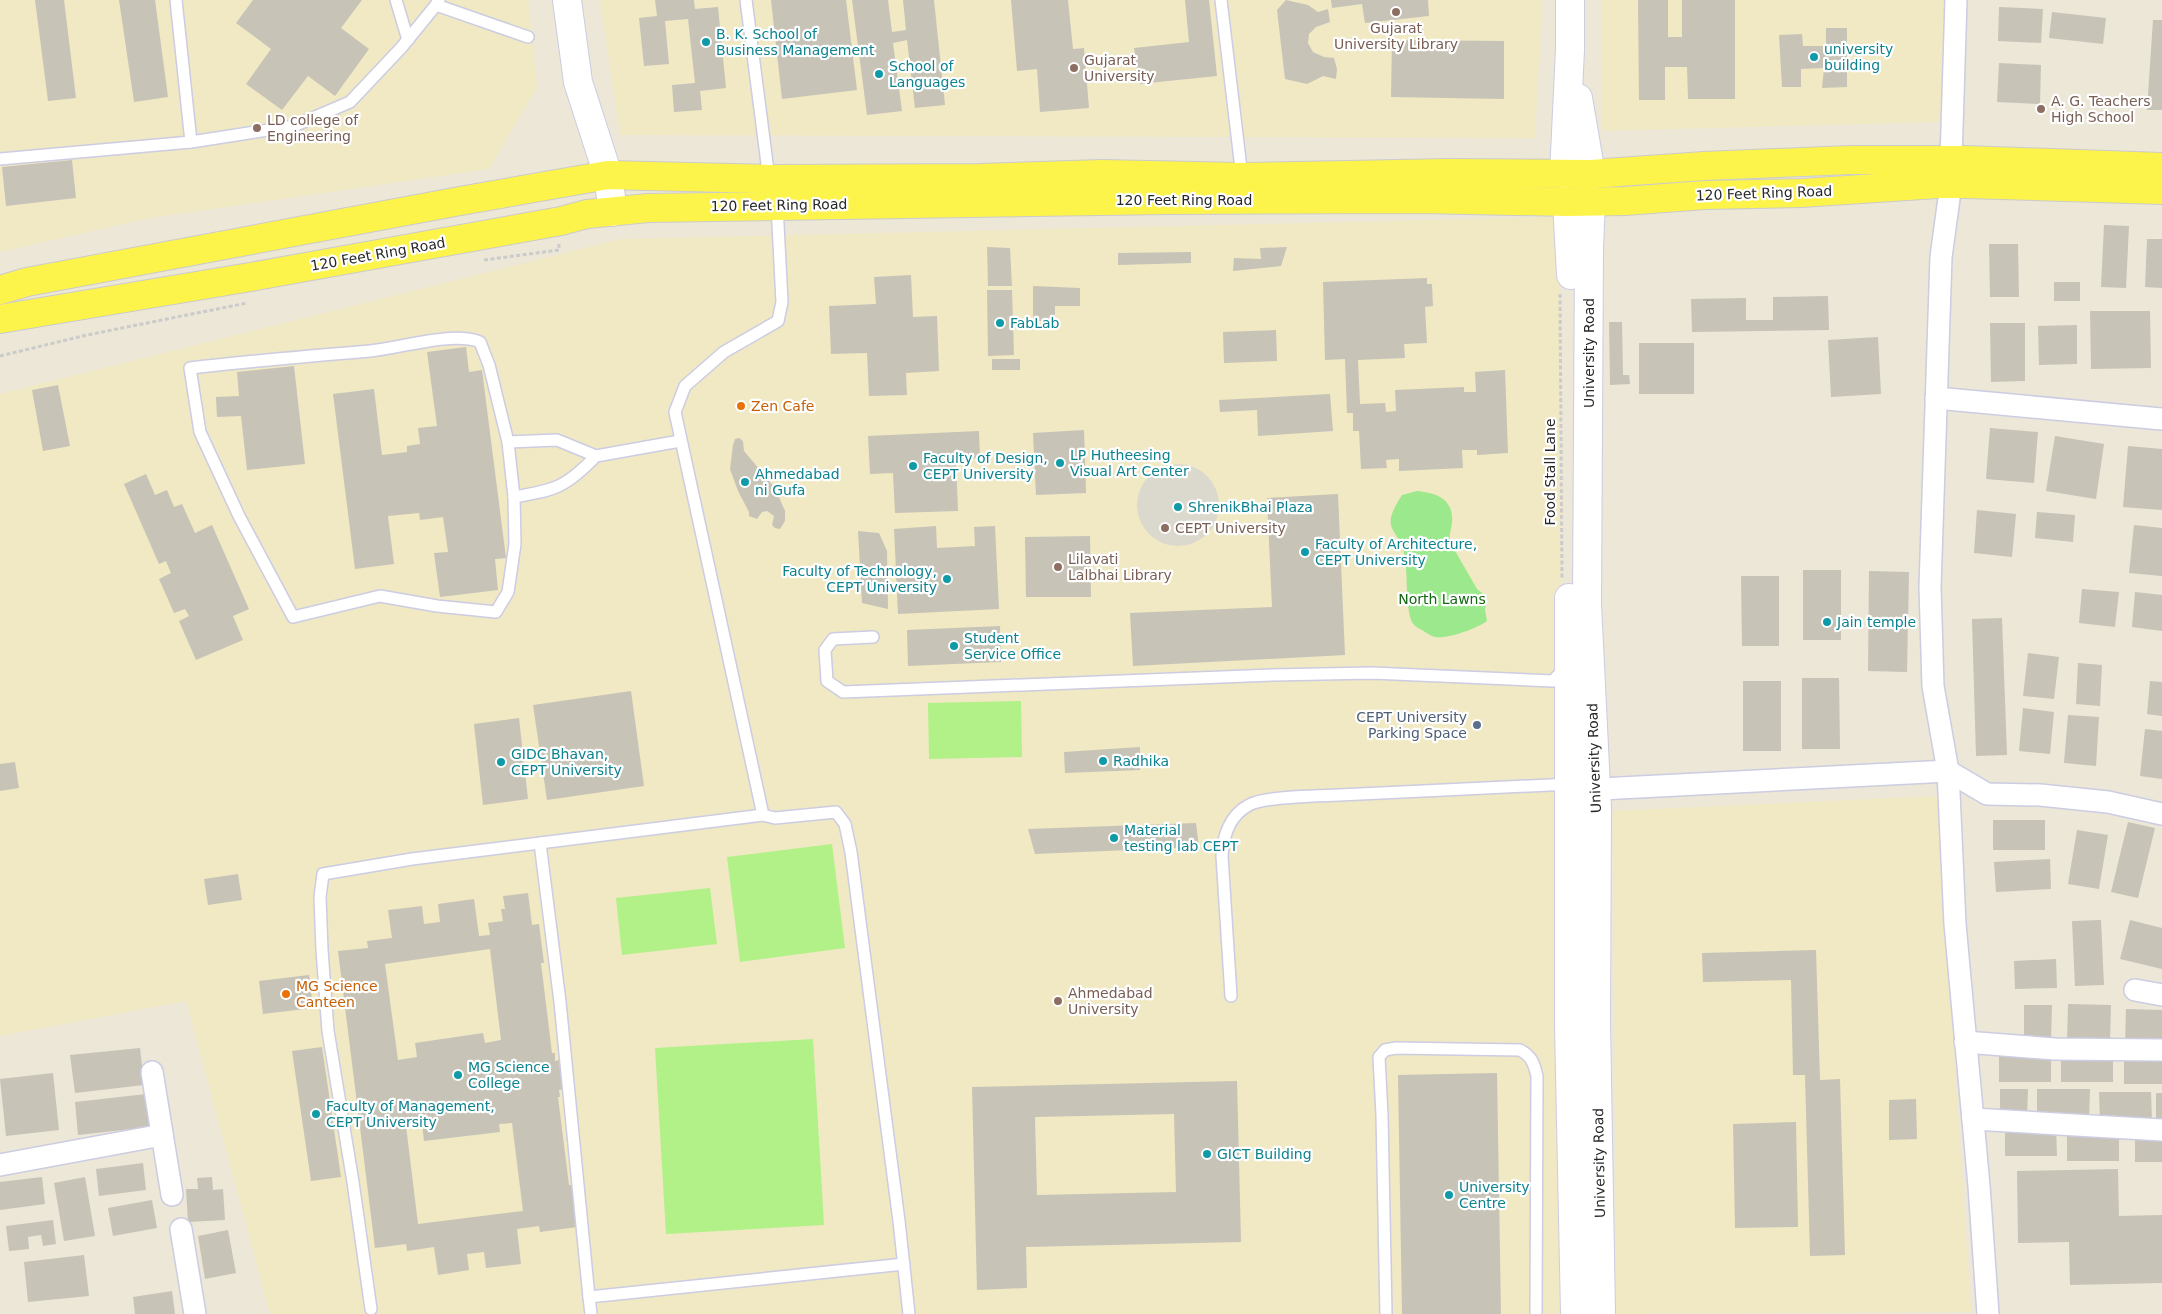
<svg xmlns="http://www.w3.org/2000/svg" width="2162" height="1314" font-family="'DejaVu Sans',sans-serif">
<rect width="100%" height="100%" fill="#ece7d7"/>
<g fill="#f0e9c4">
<polygon points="0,0 528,0 537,87 489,169 150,218 0,252"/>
<polygon points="600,0 1542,0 1535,138 620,135"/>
<polygon points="1601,0 1944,0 1944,122 1602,131"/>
<polygon points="1559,217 1564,1314 270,1314 186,1001 0,1036 0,394 621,239"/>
<polygon points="1937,796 1971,1312 1616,1314 1613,811"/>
</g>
<path fill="#9ce88d" d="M1417,491C1437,493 1454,499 1452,523C1451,530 1449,534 1450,542L1477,589L1487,597L1485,610L1487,621C1476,629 1448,639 1435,637C1431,636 1426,633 1422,630C1416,627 1413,625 1411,620C1405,600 1408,579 1405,558C1400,525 1377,534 1402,495Z"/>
<g fill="#b1f188">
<polygon points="1021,701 1022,757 929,759 928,703"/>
<polygon points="832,844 845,948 740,962 727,857"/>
<polygon points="710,888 717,944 622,955 616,898"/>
<polygon points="813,1039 824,1225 666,1234 655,1048"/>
</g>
<circle fill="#dbd9ce" cx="1178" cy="505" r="41"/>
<g fill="#c7c3b7" fill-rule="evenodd">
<polygon points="35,0 64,0 76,98 48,101"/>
<polygon points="119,0 155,0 168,97 134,102"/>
<polygon points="253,0 362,0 341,28 369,49 335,96 308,76 282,110 246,84 271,49 236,23"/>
<polygon points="655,0 694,0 695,9 718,7 726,88 700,91 702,110 674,112 672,85 695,83 688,19 665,21 669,64 644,66 639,18 657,16"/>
<polygon points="771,0 846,0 857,90 782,99"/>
<polygon points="852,0 888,0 892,32 906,30 903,0 934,0 945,105 915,108 907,40 893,43 902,111 867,115"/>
<polygon points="1011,0 1068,0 1073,49 1084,48 1089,108 1040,112 1037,69 1017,71"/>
<polygon points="1185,0 1209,0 1217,76 1139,84 1134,48 1189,42"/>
<polygon points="1286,0 1308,5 1318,12 1328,9 1330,22 1316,27 1309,34 1308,43 1313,52 1324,57 1334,58 1337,69 1336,79 1323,76 1307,84 1285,79 1277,10"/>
<polygon points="1331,0 1428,0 1429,16 1365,23 1362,4 1332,8"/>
<polygon points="1638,0 1668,0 1668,37 1682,37 1682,0 1735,0 1735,99 1688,99 1687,67 1665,67 1665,100 1639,100"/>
<polygon points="1999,7 2043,9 2041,43 1998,41"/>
<polygon points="2052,12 2106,18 2103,44 2049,38"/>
<polygon points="2153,20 2162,20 2162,110 2147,110"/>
<polygon points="1826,28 1847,28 1847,87 1822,88 1824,68 1801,69 1801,87 1782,87 1779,35 1802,34 1803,46 1826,46"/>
<polygon points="1392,40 1504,41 1504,99 1391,97"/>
<polygon points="1999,63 2041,65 2040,104 1997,102"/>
<polygon points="72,160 76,198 6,206 2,167"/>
<polygon points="2104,225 2129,226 2126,288 2101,287"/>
<polygon points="2147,239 2162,239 2162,288 2145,287"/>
<polygon points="1989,244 2018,244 2019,297 1990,297"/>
<polygon points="987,247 1010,248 1012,286 988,286"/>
<polygon points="1287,247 1281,266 1233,271 1234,258 1261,259 1260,248"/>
<polygon points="1191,252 1191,263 1118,265 1118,253"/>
<polygon points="911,275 913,317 937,316 939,371 906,373 907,395 869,396 867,353 831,354 829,306 876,304 874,277"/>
<polygon points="1427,278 1427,284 1432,284 1433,306 1425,307 1427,343 1404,344 1405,358 1358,360 1360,404 1385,403 1386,412 1396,411 1395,390 1464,387 1464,392 1476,392 1475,372 1505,370 1508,453 1477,455 1477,450 1462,450 1463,468 1399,471 1399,459 1386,460 1387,468 1361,469 1359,431 1353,431 1353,413 1347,413 1345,359 1325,360 1323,282"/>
<rect x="2054" y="282" width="26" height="19"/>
<polygon points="1033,286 1080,288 1080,306 1055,306 1055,321 1033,321"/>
<polygon points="987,290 1012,290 1014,355 988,356"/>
<polygon points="1828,296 1829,330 1692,332 1691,299 1746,298 1746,320 1773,320 1773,297"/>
<polygon points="2090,311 2150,311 2151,368 2091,369"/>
<polygon points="1609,322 1622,322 1623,375 1629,375 1630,384 1610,385"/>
<polygon points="1990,323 2025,323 2025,381 1991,382"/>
<polygon points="2077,325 2077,364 2039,365 2038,326"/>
<polygon points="1276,330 1277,361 1224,363 1223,332"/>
<polygon points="1878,337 1881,394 1831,397 1828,340"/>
<rect x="1639" y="343" width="55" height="51"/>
<polygon points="466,347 469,372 482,370 506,558 495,559 498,590 440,597 434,553 448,552 443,517 420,520 419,513 388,516 394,564 355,569 333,394 374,389 382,455 407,452 407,446 420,444 418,428 437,426 427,352"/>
<rect x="992" y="359" width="28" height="11"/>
<polygon points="294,366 305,464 247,470 241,416 217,417 216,397 239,396 237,372"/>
<polygon points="58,385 70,446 43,451 32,390"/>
<polygon points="1330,394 1333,431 1258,436 1257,410 1220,412 1219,400"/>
<polygon points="1990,428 2038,432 2034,483 1986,479"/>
<polygon points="1084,430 1086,493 1036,495 1033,433"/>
<polygon points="979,431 980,458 956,460 958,511 895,513 893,473 870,474 868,436"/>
<polygon points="2055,436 2104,444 2096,499 2046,491"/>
<polygon points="739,438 743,441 744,451 775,488 785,511 785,521 780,529 775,528 772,525 774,516 767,511 762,512 757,519 749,516 749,512 738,491 730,469 733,445 735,439"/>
<polygon points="2128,446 2162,449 2162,510 2123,507"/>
<polygon points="146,474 155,495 167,490 174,507 182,504 195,533 212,525 249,609 233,616 243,640 196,660 179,621 189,616 185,609 174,613 159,579 171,573 166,561 159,564 124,484"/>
<polygon points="1338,494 1345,655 1133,666 1130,613 1272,607 1267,498"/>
<polygon points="1977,510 2016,514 2012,557 1974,553"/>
<polygon points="2037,512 2075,515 2073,542 2035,538"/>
<polygon points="2134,525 2162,528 2162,576 2129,573"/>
<polygon points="936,526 937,548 975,546 974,527 995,526 999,609 898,614 894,529"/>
<polygon points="858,531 879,533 887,551 888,609 862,603"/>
<polygon points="1090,536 1091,597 1026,597 1025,537"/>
<rect x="1803" y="570" width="38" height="70"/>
<polygon points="1869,571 1909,572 1907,672 1868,671"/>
<polygon points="1741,576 1779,576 1779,646 1742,646"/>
<polygon points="2082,589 2119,592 2115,627 2079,623"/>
<polygon points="2135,592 2162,595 2162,631 2132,627"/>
<polygon points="2002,618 2007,755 1976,756 1972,619"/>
<polygon points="1000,626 1001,662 908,666 907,630"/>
<polygon points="2028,653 2059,657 2054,699 2023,696"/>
<polygon points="2078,663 2102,665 2100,706 2076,704"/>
<polygon points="1802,678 1839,678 1840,749 1802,749"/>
<rect x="1743" y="681" width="38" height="70"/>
<polygon points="2150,681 2162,682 2162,716 2147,714"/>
<polygon points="631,691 644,786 547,800 533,705"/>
<polygon points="2023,708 2054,712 2050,754 2019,751"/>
<polygon points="2068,715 2099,717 2096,766 2064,763"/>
<polygon points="519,718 528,799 483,805 474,724"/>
<polygon points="2145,729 2162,731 2162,779 2140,776"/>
<polygon points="1140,747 1140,770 1065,773 1064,752"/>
<polygon points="15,762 19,788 0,791 0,764"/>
<rect x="1993" y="820" width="52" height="30"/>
<polygon points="2128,822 2155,828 2138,898 2111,892"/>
<polygon points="1196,823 1199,847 1035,854 1028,829"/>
<polygon points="2077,830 2108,835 2099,889 2068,884"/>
<polygon points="2050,859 2051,889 1996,892 1994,862"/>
<polygon points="238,874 242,900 208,905 204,879"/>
<path d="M528,893L532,925L539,924L544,963H541L552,1053H555V1061L559,1060L563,1089L559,1090L560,1097H558L569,1185H572L577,1227L540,1232L539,1226L517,1229L521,1264L486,1268L484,1252L467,1254L469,1270L438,1275L434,1247L407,1251L406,1244L375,1248L338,951L368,948L367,941L392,938L388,910L422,906L424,924L440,922L438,904L474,899L479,936L490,935L488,923L503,921L501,909H505L503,896ZM490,949L501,1040L485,1043L483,1033L415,1043L417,1057L398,1060L385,964ZM512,1123L523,1211L418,1224L406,1126L422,1124L424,1141L500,1132L499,1124Z"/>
<polygon points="2101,920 2104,985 2075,986 2072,921"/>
<polygon points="2130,920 2162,928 2162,969 2120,959"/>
<polygon points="1816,950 1820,1080 1840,1079 1845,1255 1810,1256 1805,1075 1793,1075 1791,980 1703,982 1702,953"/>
<polygon points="2056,959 2057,988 2015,989 2014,961"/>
<polygon points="309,975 313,1008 263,1014 259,981"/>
<polygon points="2068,1004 2111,1005 2110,1043 2067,1041"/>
<polygon points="2024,1005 2052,1005 2051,1041 2024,1041"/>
<polygon points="2126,1009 2162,1010 2162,1047 2125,1046"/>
<polygon points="322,1047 341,1177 311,1181 292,1051"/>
<polygon points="140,1048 144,1085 75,1093 70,1055"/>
<polygon points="2051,1051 2051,1082 1999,1082 1999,1052"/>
<rect x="2061" y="1052" width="52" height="30"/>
<rect x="2124" y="1054" width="38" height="30"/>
<polygon points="53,1073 59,1130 6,1136 0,1079"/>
<polygon points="1497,1073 1501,1314 1402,1314 1398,1075"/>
<path d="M1237,1081L1241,1242L1026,1247L1027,1288L977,1290L972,1087ZM1174,1114L1176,1192L1037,1195L1035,1117Z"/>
<polygon points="2000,1089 2028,1089 2027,1118 2000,1117"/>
<polygon points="2037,1089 2090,1089 2089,1120 2037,1120"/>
<polygon points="2099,1092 2151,1092 2152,1122 2100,1122"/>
<rect x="2156" y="1093" width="6" height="31"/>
<polygon points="146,1094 150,1127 78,1135 75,1102"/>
<polygon points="1916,1099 1917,1139 1889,1140 1889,1100"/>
<polygon points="1796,1122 1798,1227 1735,1228 1733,1124"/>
<polygon points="2005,1126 2056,1126 2057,1156 2005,1156"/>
<rect x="2067" y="1130" width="52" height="31"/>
<rect x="2135" y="1132" width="27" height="30"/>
<polygon points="143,1163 146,1190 99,1196 96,1169"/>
<polygon points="2118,1169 2119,1216 2162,1215 2162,1283 2070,1285 2069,1242 2018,1243 2017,1171"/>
<polygon points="42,1177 45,1204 0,1210 0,1182"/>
<polygon points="85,1177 95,1236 64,1241 54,1183"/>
<polygon points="212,1177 213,1190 223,1189 225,1220 188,1222 186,1189 198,1189 197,1178"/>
<polygon points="152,1200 157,1228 113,1236 108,1208"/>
<polygon points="53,1220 56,1244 43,1246 41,1235 28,1237 29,1249 9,1251 6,1226"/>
<polygon points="228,1230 236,1273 205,1279 198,1236"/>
<polygon points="84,1255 89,1296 28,1302 24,1262"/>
<polygon points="172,1291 175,1314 135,1314 133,1297"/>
</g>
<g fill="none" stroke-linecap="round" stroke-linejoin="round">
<g stroke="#cccce2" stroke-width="14">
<g id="lane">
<polyline points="396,0 408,40"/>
<polyline points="439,0 436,5 528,37"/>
<polyline points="746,0 769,179"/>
<polyline points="1221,0 1242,177"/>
<polyline points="191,142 294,126 350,102 401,48 436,5"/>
<polyline points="0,159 191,142 176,0"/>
<polyline points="777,205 782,302 778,321 724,352 685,386 675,412 763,815 775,818 836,812 845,824 851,852 899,1221 909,1314"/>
<polyline points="508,442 514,497"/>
<path d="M596,456C566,487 556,490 514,497L515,544L508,592L496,612L437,606L380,596L293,617L239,516L200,432L190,368C250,361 310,356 370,351C401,348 452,331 480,342L489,365L508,442L557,440L596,456L680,441"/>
<polyline points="873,637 833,639 825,650 827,681 843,692 1272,675 1372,673 1553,681 1562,671 1566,671"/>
<polyline points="540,843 560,1002 589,1297"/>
<path d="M1231,996L1222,856C1223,836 1230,815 1249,805C1266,796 1318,796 1339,795C1416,791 1493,788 1570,784"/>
<polyline points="371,1309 353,1182 328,1031 322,950 320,897 323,874 412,859 763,815"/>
<polyline points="591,1314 589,1297 904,1264"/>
<path d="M1386,1314L1382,1115L1379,1057L1385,1050L1396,1048L1520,1050C1532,1056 1534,1064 1537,1076L1536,1314"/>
</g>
</g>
<g stroke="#cccce2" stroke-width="24">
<g id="street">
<polyline points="1951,160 1956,0"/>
<polyline points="1951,184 1941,257 1930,587 1933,686 1948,771 1955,924 1979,1186 1988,1314"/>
<polyline points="1936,398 2162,419"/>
<polyline points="1581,790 1948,771 1987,794 2040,795 2108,802 2162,814"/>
<polyline points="2135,990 2162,995"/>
<polyline points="1965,1042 2055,1049 2162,1050"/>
<polyline points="152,1072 172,1195"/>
<polyline points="1973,1119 2162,1130"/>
<polyline points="0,1165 162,1135"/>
<polyline points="181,1229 195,1314"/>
</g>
</g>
<g stroke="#cccce2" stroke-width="30">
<g id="secondary">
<polyline points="567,0 578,82 608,175 613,212"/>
<polyline points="1578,98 1591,174"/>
<polyline points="1564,174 1570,50 1570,0"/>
<polyline points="1567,202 1571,275"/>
<polyline points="1591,202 1589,248 1587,604 1597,808 1596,1021 1601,1314"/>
<polyline points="1569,598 1569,1025 1575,1314"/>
</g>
</g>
<g stroke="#cbcbcb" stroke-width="30">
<g id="primary">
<polyline points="1965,160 1966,184 1937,184 1937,160 1965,160 2162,167"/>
<polyline points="1966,184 2162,190"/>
<polyline points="0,290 27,282 460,201 608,175 769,179 980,178 1102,174 1242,177 1448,173 1591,174 1704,166 1850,160 1937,160"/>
<polyline points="0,319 256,276 561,221 587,214 648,208 1167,200 1421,199 1567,202 1625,201 1705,195 1801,193 1937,184"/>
</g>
</g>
<g stroke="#cbcbcb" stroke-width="3" stroke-dasharray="4 2.5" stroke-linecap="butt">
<polyline points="484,260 559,250 559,244"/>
<polyline points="1560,294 1562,578"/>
<polyline points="0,356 87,335 247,303"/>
</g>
<use href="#lane" stroke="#fff" stroke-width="11"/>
<use href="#street" stroke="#fff" stroke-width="21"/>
<use href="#secondary" stroke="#fff" stroke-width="28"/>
<use href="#primary" stroke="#fdf44b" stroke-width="28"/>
</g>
<g fill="#8d6e63" stroke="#fff" stroke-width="2">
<circle cx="1396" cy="12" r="5"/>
<circle cx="1074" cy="68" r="5"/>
<circle cx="2041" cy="109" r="5"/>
<circle cx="257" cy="128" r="5"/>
<circle cx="1165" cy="528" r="5"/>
<circle cx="1058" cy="567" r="5"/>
<circle cx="1058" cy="1001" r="5"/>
</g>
<g fill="#0f9aa8" stroke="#fff" stroke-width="2">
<circle cx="706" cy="42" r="5"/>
<circle cx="1814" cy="57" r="5"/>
<circle cx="879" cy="74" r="5"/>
<circle cx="1000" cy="323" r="5"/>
<circle cx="1060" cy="463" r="5"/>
<circle cx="913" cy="466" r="5"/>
<circle cx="745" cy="482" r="5"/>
<circle cx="1178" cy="507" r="5"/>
<circle cx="1305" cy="552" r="5"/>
<circle cx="947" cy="579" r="5"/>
<circle cx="1827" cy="622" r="5"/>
<circle cx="954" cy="646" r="5"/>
<circle cx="1103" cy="761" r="5"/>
<circle cx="501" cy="762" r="5"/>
<circle cx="1114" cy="838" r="5"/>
<circle cx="458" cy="1075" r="5"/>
<circle cx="316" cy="1114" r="5"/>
<circle cx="1207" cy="1154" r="5"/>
<circle cx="1449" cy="1195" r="5"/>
</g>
<g fill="#e8710a" stroke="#fff" stroke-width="2">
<circle cx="741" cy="406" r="5"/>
<circle cx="286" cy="994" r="5"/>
</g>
<circle fill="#5c6f8a" stroke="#fff" stroke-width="2" cx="1477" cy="725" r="5"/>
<g text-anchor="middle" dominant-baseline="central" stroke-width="4.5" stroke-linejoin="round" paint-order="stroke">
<g font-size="14" fill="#785e54" stroke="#fff" text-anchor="start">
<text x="1396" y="28" text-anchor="middle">Gujarat<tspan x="1396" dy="16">University Library</tspan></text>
<text x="1084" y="60">Gujarat<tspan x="1084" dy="16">University</tspan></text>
<text x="2051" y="101">A. G. Teachers<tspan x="2051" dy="16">High School</tspan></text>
<text x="267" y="120">LD college of<tspan x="267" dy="16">Engineering</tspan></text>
<text x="1175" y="528">CEPT University</text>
<text x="1068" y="559">Lilavati<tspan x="1068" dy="16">Lalbhai Library</tspan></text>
<text x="1068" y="993">Ahmedabad<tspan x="1068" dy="16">University</tspan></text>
</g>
<g font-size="14" fill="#0d838f" stroke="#fff" text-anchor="start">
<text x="716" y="34">B. K. School of<tspan x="716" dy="16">Business Management</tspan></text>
<text x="1824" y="49">university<tspan x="1824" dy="16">building</tspan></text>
<text x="889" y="66">School of<tspan x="889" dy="16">Languages</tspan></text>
<text x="1010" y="323">FabLab</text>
<text x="1070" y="455">LP Hutheesing<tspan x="1070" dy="16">Visual Art Center</tspan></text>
<text x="923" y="458">Faculty of Design,<tspan x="923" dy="16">CEPT University</tspan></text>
<text x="755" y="474">Ahmedabad<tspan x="755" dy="16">ni Gufa</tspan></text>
<text x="1188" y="507">ShrenikBhai Plaza</text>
<text x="1315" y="544">Faculty of Architecture,<tspan x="1315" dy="16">CEPT University</tspan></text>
<text x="937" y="571" text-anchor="end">Faculty of Technology,<tspan x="937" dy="16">CEPT University</tspan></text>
<text x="1837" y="622">Jain temple</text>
<text x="964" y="638">Student<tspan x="964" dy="16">Service Office</tspan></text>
<text x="511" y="754">GIDC Bhavan,<tspan x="511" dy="16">CEPT University</tspan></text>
<text x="1113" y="761">Radhika</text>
<text x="1124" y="830">Material<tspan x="1124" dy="16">testing lab CEPT</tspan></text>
<text x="468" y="1067">MG Science<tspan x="468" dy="16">College</tspan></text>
<text x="326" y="1106">Faculty of Management,<tspan x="326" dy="16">CEPT University</tspan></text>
<text x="1217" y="1154">GICT Building</text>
<text x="1459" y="1187">University<tspan x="1459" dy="16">Centre</tspan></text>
</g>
<g font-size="14" fill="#272727" stroke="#fff">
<text transform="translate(1764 193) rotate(-2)">120 Feet Ring Road</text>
<text x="1184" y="200">120 Feet Ring Road</text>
<text transform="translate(779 205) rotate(-1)">120 Feet Ring Road</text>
<text transform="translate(378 254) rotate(-10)">120 Feet Ring Road</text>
<text transform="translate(1589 353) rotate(-90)">University Road</text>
<text transform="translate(1550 472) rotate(-90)">Food Stall Lane</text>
<text transform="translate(1594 758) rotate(-92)">University Road</text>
<text transform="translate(1599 1163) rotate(-91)">University Road</text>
</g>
<g font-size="14" fill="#c56008" stroke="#fff" text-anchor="start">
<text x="751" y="406">Zen Cafe</text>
<text x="296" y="986">MG Science<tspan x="296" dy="16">Canteen</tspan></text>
</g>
<g font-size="14" fill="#156913" stroke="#fff">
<text x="1442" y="599">North Lawns</text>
</g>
<g font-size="14" fill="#4e5e75" stroke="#fff" text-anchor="end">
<text x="1467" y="717">CEPT University<tspan x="1467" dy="16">Parking Space</tspan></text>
</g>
</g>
</svg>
